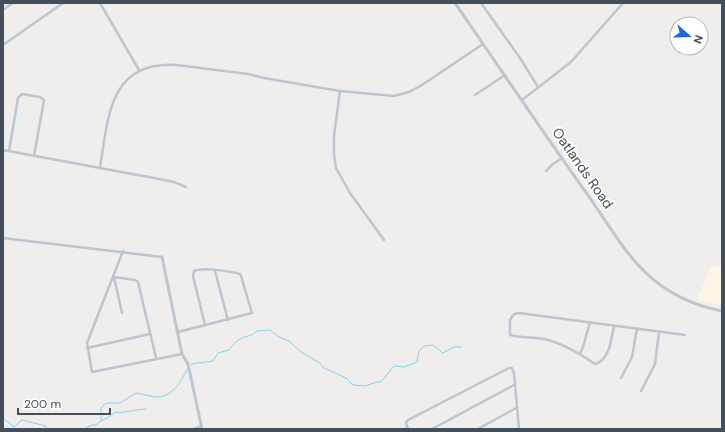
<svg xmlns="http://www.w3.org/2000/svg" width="725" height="432" font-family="'DM Sans',sans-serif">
<rect width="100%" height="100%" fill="#f0eded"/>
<polygon fill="#fbf6e5" points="712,265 722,268 722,304 714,304 697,299"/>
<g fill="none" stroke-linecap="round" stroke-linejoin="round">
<g stroke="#87d2eb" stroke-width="1">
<path d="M191,364L213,361L218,353L229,350C233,344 238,339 245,337C251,335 251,336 257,331L270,330L279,337L289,341L301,352L320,363L324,368L346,378L353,385L365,386L377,382H381L394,366L404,367L417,362L419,351L424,346L433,345L443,353L454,347H462"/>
<polyline points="3,418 14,427 22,420 46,426 46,429"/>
<path d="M101,420V408L106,403H120L136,393C143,394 151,397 158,397C174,396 182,380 188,367"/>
<polyline points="62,429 64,429"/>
<path d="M84,429L92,425H96C102,419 110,418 115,412C120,414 138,409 146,409"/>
</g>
<g stroke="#bdc6cf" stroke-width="2.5">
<polyline points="100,3 139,70"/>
<polyline points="481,3 520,58 538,87"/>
<polyline points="3,10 13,3"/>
<polyline points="3,45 63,3"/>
<polyline points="340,91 334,136 334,155 336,168 350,193 384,240"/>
<polyline points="475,95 505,75"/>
<polyline points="522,100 571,62 623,3"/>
<polyline points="3,150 154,178 174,182 186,187"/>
<polyline points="9,151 18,98 22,94 40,97 44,100 34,156"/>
<path d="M100,168C108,118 109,60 177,65L248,74L264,78L340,91L394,96L409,92L422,85L483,44"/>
<polyline points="546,171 553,164 562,158"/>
<polyline points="3,238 162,257"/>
<polyline points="123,251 87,343 92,372 182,354"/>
<polyline points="215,271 228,320"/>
<polyline points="122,313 114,277 135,280 138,282 156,358"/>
<path d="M614,326C611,339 610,360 595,364C579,353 562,343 544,339C533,337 521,338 510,335V320L514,314L519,313L685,335"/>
<path d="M178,332L252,313L241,276L240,274C229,271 203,267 194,271L193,276L205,325"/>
<polyline points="87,348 150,334"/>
<polyline points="580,354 583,347 590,322"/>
<polyline points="621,378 632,357 637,328"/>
<polyline points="641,391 655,364 659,332"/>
<polyline points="193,429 201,427"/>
<polyline points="408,429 406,423 408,420 509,368 512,368 514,373 519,429"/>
<polyline points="432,429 514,385"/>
<polyline points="478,429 516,408"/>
</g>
<g stroke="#bdc6cf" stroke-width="3">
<path d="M455,3C499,67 542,131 587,194C605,219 623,251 645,272C665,292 694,306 722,311"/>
<polyline points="162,257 182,354 188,364 202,429"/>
</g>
</g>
<g text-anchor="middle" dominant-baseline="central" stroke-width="4" stroke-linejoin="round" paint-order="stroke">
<g font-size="14" fill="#454f5a" stroke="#fff">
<text transform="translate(583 168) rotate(55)">Oatlands Road</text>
</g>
</g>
<rect width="725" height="432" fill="none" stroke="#454f5a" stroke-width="8"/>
<g transform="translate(689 36) rotate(110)"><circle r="19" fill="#ffffff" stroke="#b5b9bd"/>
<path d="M0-3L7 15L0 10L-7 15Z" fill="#1a66dc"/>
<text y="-6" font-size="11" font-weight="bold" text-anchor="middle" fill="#454f5a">N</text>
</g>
<path d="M18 408v6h92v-6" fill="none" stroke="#454f5a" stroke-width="2"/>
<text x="24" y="408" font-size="12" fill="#454f5a" stroke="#ffffff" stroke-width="3" paint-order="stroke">200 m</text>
</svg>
